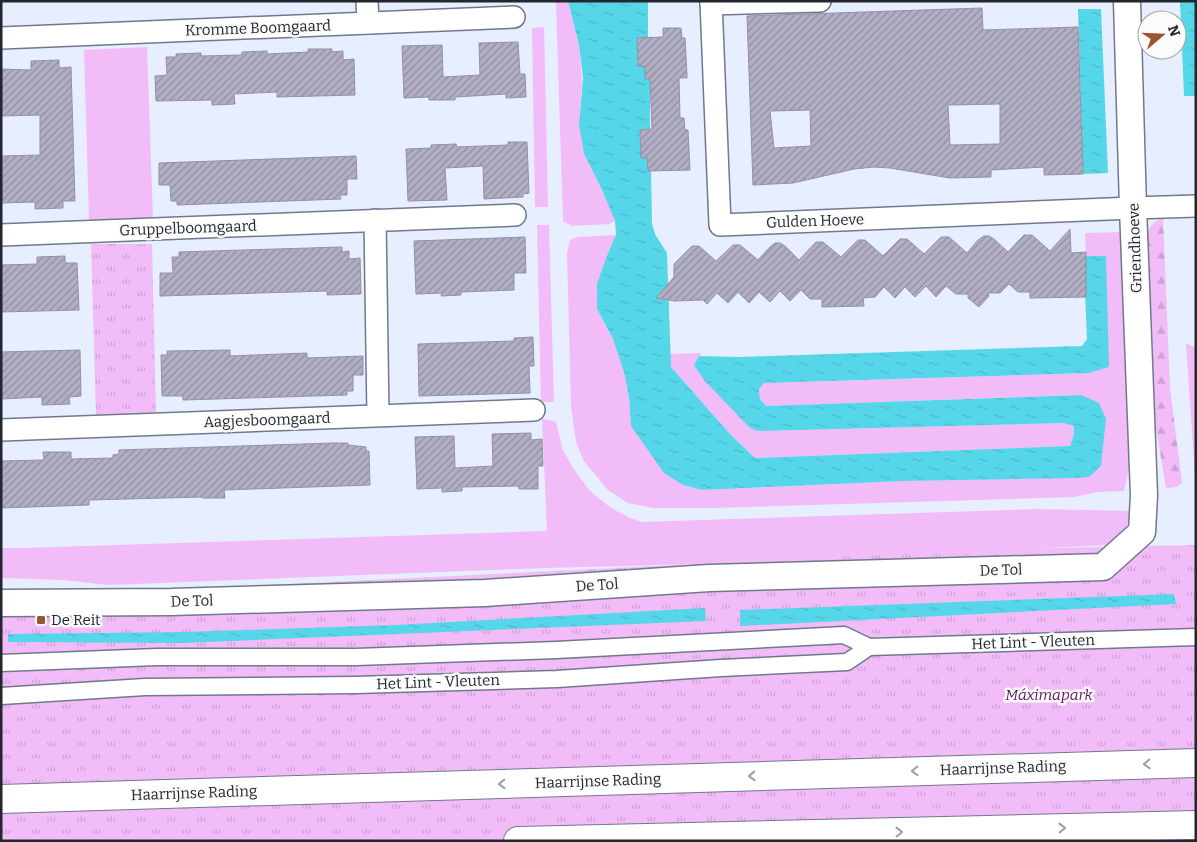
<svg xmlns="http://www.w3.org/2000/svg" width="1197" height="842" font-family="Bitter,serif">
<defs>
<pattern id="forest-firs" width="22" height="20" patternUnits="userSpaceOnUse" patternTransform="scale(1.25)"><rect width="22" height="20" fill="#f2bcf8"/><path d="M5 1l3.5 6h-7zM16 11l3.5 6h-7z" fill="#cfa1d5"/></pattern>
<pattern id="park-tufts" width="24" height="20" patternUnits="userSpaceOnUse" patternTransform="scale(1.25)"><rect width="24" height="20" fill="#f2bcf8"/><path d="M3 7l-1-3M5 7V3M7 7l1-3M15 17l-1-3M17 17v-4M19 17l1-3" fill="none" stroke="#cfa1d5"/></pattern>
<pattern id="water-ripples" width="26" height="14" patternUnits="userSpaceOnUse" patternTransform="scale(1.25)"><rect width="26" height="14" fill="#56d7e9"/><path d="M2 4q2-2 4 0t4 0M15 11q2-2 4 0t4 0" fill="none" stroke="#4bb8c8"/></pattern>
<pattern id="building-hatch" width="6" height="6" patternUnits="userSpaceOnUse" patternTransform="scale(1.25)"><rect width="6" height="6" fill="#b2aec3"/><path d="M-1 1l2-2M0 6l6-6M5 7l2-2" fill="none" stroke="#908d9f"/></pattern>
</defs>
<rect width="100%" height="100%" fill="#e6eeff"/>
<g fill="#f2bcf8">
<polygon points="556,1 568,1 579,45 582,81 579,125 584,154 602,190 615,221 609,224 572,226 563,221"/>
<polygon points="544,27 548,207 535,207 532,28"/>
<polygon points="147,47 153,218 89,220 84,50"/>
<polygon points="537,225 549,225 554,402 541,402"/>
<polygon points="1124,232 1129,352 1129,468 1124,491 1097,492 1074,497 711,508 653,508 628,503 608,490 584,461 576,442 571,406 567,253 570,240 578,237 616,235 608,253 597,309 613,339 624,372 629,397 631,426 647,447 683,485 702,490 904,481 1089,477 1081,395 766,406 760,399 759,389 764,383 1088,373 1106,256 1086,256 1085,233"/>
<polygon points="1186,343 1196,348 1196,483 1195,476"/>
<polygon points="701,353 694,365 750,428 758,431 1063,423 1074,426 1074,434 1070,446 755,458 730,434 671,367 670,354"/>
<path d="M542,419L550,420L556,422L563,450L573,468L590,491L611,508L630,518L642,522L1037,509L1133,511C1128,527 1121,534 1109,545L705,564L544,568L109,585L63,580L1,578V548H24L547,531Z"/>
</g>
<polygon fill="url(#forest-firs)" points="1163,217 1170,388 1182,483 1176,487 1166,488 1155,422 1147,232 1153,223"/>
<g fill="url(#park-tufts)">
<polygon points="91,244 152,244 156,412 96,416"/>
<polygon points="1196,545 1196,841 1,841 1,593 188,589 1005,549"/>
</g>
<g fill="url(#water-ripples)">
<polygon points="568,1 648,1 648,38 638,66 645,66 645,79 650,79 650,129 640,130 641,158 647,158 651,171 652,224 655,234 667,253 671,367 730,434 755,458 1070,446 1074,434 1074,426 1063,423 758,431 750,428 704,380 694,365 699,356 739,357 1082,346 1087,339 1085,293 1086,287 1086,256 1106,256 1109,367 1088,373 764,383 759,389 760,399 766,406 1081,395 1099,403 1106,419 1101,466 1089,477 1076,478 904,481 702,490 683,485 664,473 631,426 629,397 624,372 613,339 597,309 597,284 608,253 616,235 615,221 602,190 584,154 579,125 583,78 579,45"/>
<polygon points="1180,1 1196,1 1196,96 1184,96"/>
<polygon points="1078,9 1101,9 1108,173 1083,174"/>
<polygon points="1174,594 1176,604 740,626 740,610"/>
<polygon points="705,608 706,621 182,643 8,642 8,634 183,632 395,625"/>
</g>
<g fill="url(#building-hatch)" stroke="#9491a5" fill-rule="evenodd">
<path d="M982,8L983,30L1078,27L1083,174L1044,175V167L991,170V177L950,178L890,168L874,167L854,169L793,183L753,185L747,16ZM1000,104V144L950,145L948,105ZM810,110L811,146L774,148L770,111Z"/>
<polygon points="663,28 681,28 682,38 685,38 687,75 687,78 679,78 680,118 684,118 685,130 688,130 690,170 648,171 647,158 641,158 640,130 652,129 650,79 645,79 645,66 638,66 637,38 663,37"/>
<polygon points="518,42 520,74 525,74 526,97 506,98 506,94 455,97 455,100 429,100 429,97 404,98 402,46 442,45 443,77 480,75 479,43"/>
<polygon points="308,49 332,49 332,52 343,51 343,60 354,59 355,95 277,97 277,92 255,93 234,94 235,104 212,105 212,100 156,101 155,76 167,75 166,57 176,57 176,54 201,53 201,56 242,55 242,52 267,51 267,54 308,52"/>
<polygon points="59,60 59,68 71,67 75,201 63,201 63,208 35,209 35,202 1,203 1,156 40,155 40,115 1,116 1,69 31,70 31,61"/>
<polygon points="508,142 527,142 529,193 523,194 523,197 484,199 483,166 445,168 447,200 408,201 406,149 431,148 431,145 456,144 457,147 508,145"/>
<polygon points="356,156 357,179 347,179 347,195 340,195 341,199 177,205 177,201 171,201 170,185 159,185 159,163"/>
<polygon points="1070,229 1071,253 1086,252 1086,297 1030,298 1030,292 1018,292 1009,284 1000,293 988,293 989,296 979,307 968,298 968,294 956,294 946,286 936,297 926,286 915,297 905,287 895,298 884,287 875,297 863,298 864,306 822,307 822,299 810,299 801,290 790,301 780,291 770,302 759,292 749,303 738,292 728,303 717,293 707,304 703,300 675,301 656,298 674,277 674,264 692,246 699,246 716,261 733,245 740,245 758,260 770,247 775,243 780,243 785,246 799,260 816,242 823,242 841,257 858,240 865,240 883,256 900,239 907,239 924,254 941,237 949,237 967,253 978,240 984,236 989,236 994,239 1008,252 1024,235 1032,235 1050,251"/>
<polygon points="525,237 526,273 514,273 514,290 461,292 461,295 441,296 442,293 416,294 414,241"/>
<polygon points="342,247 342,252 349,251 349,259 360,258 361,294 327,295 327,291 160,296 160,273 173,273 172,257 179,257 179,252"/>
<polygon points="65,256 65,263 77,263 79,310 1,312 1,265 37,264 37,257"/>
<polygon points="533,337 534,366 529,366 530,393 419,396 418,344 514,341 514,338"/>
<polygon points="80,350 81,396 69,397 70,404 42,405 42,397 1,399 1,352"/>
<polygon points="230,350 230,356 307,353 307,358 363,356 363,375 353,375 353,391 347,391 347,395 183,400 183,396 162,396 161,355 167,355 167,351"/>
<polygon points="531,433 531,440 542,439 543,466 538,466 538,489 519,489 518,486 462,487 462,491 442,492 442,488 417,489 415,437 454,436 455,468 493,466 492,434"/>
<polygon points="332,443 348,443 348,445 366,447 366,451 369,451 370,485 224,490 225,498 203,498 202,497 89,500 89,505 1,508 1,461 44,460 43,452 71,452 71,459 113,458 113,455 119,454 119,450"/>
</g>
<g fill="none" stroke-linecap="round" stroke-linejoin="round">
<g stroke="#70798b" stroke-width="19">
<g id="pedestrian">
<polyline points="1,663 157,657 356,657 556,650 844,635 869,647 1196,637"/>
<polyline points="1,696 145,687 356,685 557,679 721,668 847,662 869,647"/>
</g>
</g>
<g stroke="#70798b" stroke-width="24">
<g id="minor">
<polyline points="367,1 368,23"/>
<polyline points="711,1 720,225 1133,208 1196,206"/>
<polyline points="711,4 820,1"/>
<polyline points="1,38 514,17"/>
<polyline points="375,220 378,415"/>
<polyline points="1,235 515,215"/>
<polyline points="1,430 534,410"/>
</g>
</g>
<g stroke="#70798b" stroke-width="29">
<polyline id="tertiary" points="1,603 171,602 485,593 709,578 1103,567 1142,532 1144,495 1133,208 1127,1"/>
</g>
<g stroke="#70798b" stroke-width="30">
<g id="secondary">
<polyline points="1,799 1196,763"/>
<polyline points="518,841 1196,825"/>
</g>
</g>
<use href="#pedestrian" stroke="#fff" stroke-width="16"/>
<use href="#minor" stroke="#fff" stroke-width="21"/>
<use href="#tertiary" stroke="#fff" stroke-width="26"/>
<use href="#secondary" stroke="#fff" stroke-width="28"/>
</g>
<defs><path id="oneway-chevron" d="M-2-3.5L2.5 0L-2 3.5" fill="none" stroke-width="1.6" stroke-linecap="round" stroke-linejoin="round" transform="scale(1.25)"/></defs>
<g stroke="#9c9da0">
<use href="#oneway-chevron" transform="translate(1147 764) rotate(178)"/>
<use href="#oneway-chevron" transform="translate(915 771) rotate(178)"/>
<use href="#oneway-chevron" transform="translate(752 776) rotate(178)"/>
<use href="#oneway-chevron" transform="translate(502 784) rotate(178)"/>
<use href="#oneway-chevron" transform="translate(1062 828) rotate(-1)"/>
<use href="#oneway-chevron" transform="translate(899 832) rotate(-1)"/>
</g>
<rect fill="#9b552c" stroke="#fbfbfb" stroke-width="2" x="36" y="615" width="10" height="10" rx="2.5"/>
<g text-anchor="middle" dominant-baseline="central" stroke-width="5" stroke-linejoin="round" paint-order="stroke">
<g font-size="15" fill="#22262d" stroke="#fbfbfb">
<text transform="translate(258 28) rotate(-2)">Kromme Boomgaard</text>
<text transform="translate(815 221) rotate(-2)">Gulden Hoeve</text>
<text transform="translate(188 228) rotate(-2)">Gruppelboomgaard</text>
<text transform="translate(1135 248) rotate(-92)">Griendhoeve</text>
<text transform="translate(267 420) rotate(-2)">Aagjesboomgaard</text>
<text transform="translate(1001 570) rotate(-2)">De Tol</text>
<text transform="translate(597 585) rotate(-4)">De Tol</text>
<text transform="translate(192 601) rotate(-2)">De Tol</text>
<text transform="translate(1033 642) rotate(-2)">Het Lint - Vleuten</text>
<text transform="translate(438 682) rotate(-2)">Het Lint - Vleuten</text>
<text transform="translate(1003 768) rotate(-2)">Haarrijnse Rading</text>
<text transform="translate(598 781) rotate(-2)">Haarrijnse Rading</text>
<text transform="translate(194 793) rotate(-2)">Haarrijnse Rading</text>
</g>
<g font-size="15" fill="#22262d" stroke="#fbfbfb" text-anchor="start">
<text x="51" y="620">De Reit</text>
</g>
<g font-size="15" font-style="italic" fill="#60186a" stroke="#fbfbfb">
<text x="1049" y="695">Máximapark</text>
</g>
</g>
<rect width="1197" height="842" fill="none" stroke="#22262d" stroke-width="5"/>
<g transform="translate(1162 35) rotate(71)"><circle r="24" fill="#fbfbfb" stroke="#a4a6a9"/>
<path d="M0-4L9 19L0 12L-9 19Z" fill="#9b552c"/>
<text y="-8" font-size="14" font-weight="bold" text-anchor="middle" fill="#22262d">N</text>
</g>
</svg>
